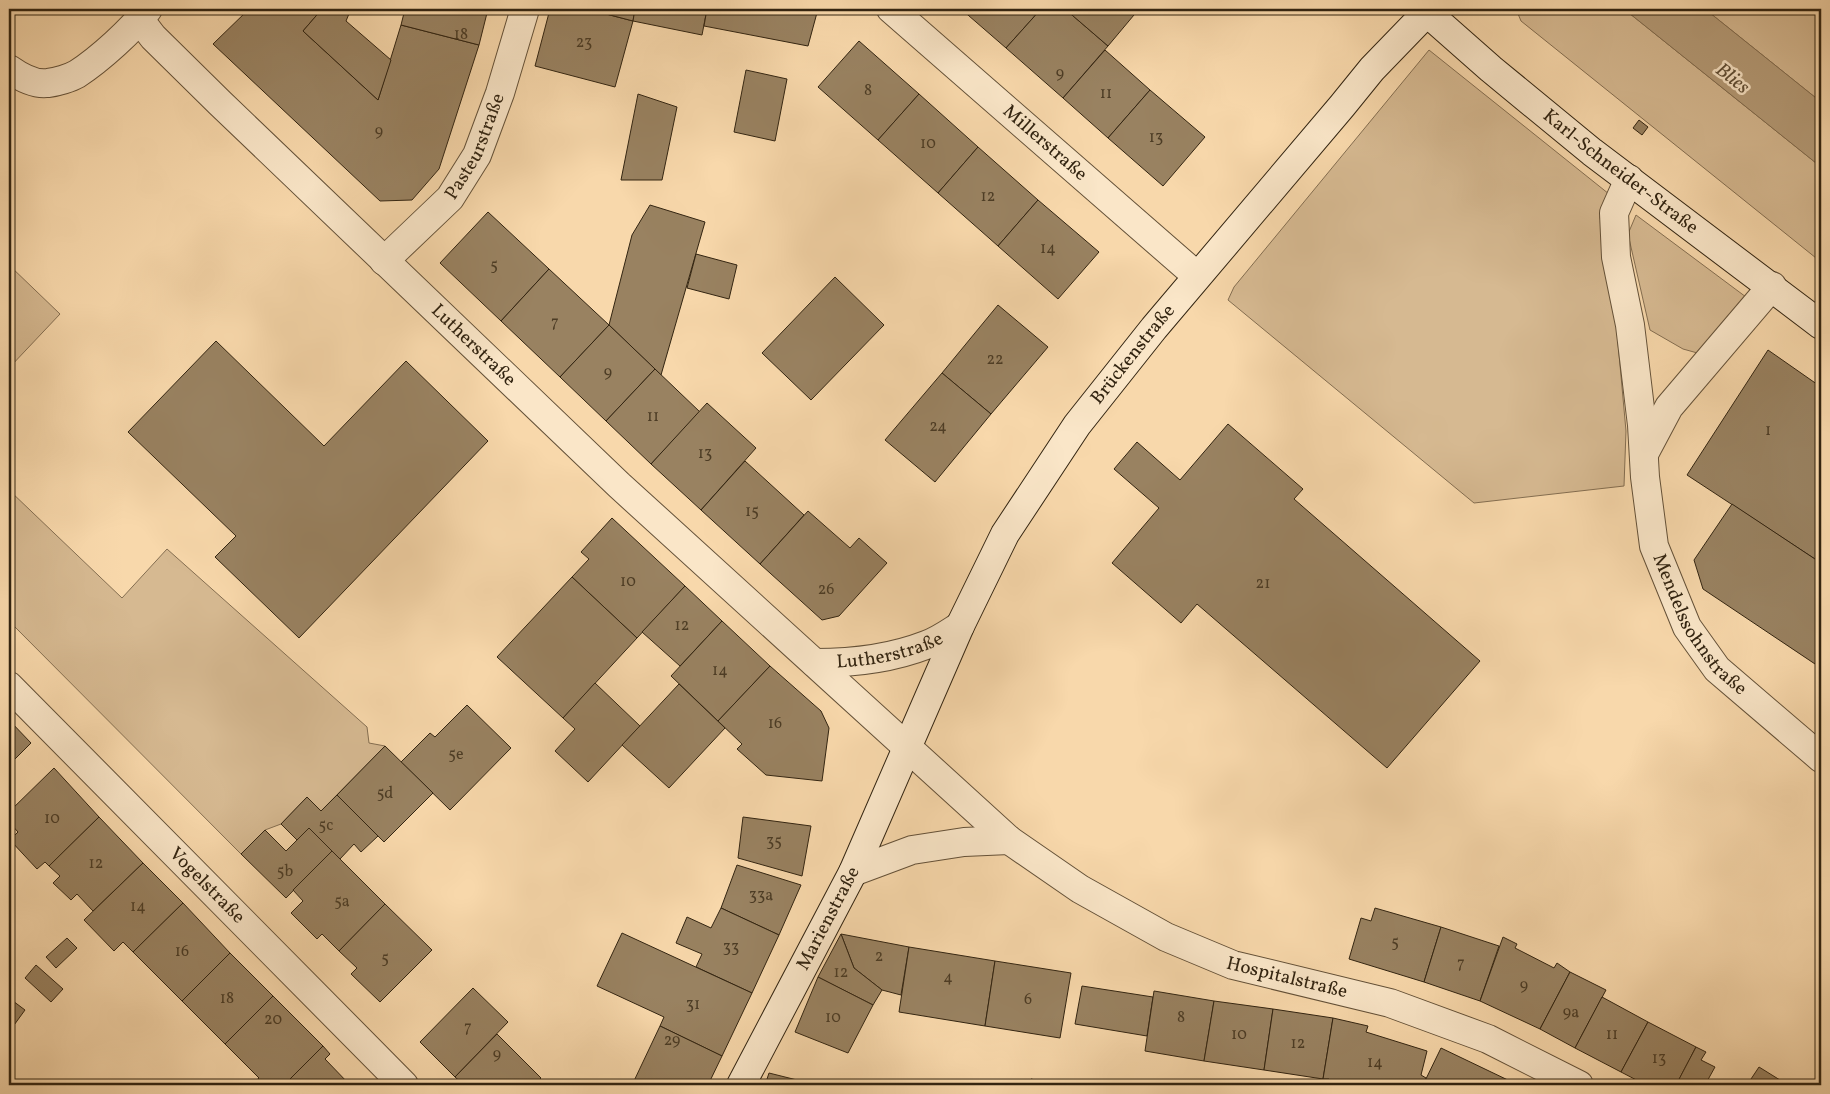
<svg xmlns="http://www.w3.org/2000/svg" width="1830" height="1094" font-family="Vollkorn,serif">
<rect width="100%" height="100%" fill="#f8d8ab"/>
<filter id="stains"><feTurbulence type="fractalNoise" baseFrequency=".004" numOctaves="4"/><feColorMatrix values="0 0 0 0 .2 0 0 0 0 .09 0 0 0 0 .02 0 0 0 .5 -.17"/></filter>
<radialGradient id="worn" r=".72"><stop offset=".6" stop-color="#630" stop-opacity="0"/><stop offset="1" stop-color="#630" stop-opacity=".3"/></radialGradient>
<g fill="#d6b991" stroke="#846e51">
<polygon points="1516,9 1624,9 1821,167 1821,262 1521,21"/>
<polygon points="1705,9 1821,9 1821,102"/>
<polygon points="1429,50 1609,194 1600,217 1616,321 1626,431 1624,486 1474,503 1228,300 1234,287"/>
<polygon points="1636,215 1746,297 1701,354 1683,349 1650,330 1628,234"/>
<polygon points="9,265 60,314 9,368"/>
<polygon points="9,490 122,598 167,549 367,727 369,743 385,746 321,811 307,797 281,824 265,830 241,854 9,621"/>
</g>
<polygon fill="#b59b77" stroke="#816b4e" points="1624,9 1705,9 1821,102 1821,167"/>
<g fill="#998261" stroke="#322411">
<polygon points="249,9 322,9 303,31 378,100 401,25 479,45 439,169 412,200 380,201 213,44"/>
<polygon points="322,9 351,9 346,21 391,60 378,100 303,31"/>
<polygon points="405,9 488,9 479,45 401,25"/>
<polygon points="550,9 587,9 633,21 615,87 535,66"/>
<polygon points="587,9 635,9 633,21"/>
<polygon points="635,9 707,9 702,35 633,21"/>
<polygon points="707,9 818,9 808,46 704,26"/>
<polygon points="961,9 1041,9 1006,48"/>
<polygon points="1041,9 1065,9 1108,46 1063,98 1006,48"/>
<polygon points="1065,9 1139,9 1108,46"/>
<polygon points="859,41 919,94 878,140 818,87"/>
<polygon points="1105,50 1150,90 1108,138 1063,98"/>
<polygon points="746,70 787,79 775,141 734,132"/>
<polygon points="1150,90 1205,137 1163,186 1108,138"/>
<polygon points="638,94 677,107 662,180 621,180"/>
<polygon points="919,94 978,147 938,193 878,140"/>
<polygon points="1639,120 1648,127 1642,135 1633,128"/>
<polygon points="978,147 1038,200 998,246 938,193"/>
<polygon points="1038,200 1099,252 1058,299 998,246"/>
<polygon points="650,205 705,222 661,375 609,325 632,235"/>
<polygon points="488,212 549,269 501,321 440,263"/>
<polygon points="696,254 737,265 729,299 687,288"/>
<polygon points="549,269 609,325 560,377 501,321"/>
<polygon points="835,277 884,325 811,400 762,353"/>
<polygon points="998,305 1048,347 991,414 942,373"/>
<polygon points="609,325 655,369 606,421 560,377"/>
<polygon points="216,341 324,446 406,361 488,441 299,638 215,557 236,536 128,432"/>
<polygon points="1768,350 1821,387 1821,563 1687,475"/>
<polygon points="655,369 700,412 651,464 606,421"/>
<polygon points="942,373 991,414 935,482 885,440"/>
<polygon points="707,403 756,448 701,510 651,464"/>
<polygon points="1228,424 1303,489 1294,499 1480,661 1387,768 1197,604 1181,623 1112,563 1159,508 1114,469 1137,442 1180,480"/>
<polygon points="745,461 804,515 760,564 701,510"/>
<polygon points="1732,504 1821,563 1821,668 1703,589 1694,560"/>
<polygon points="808,511 850,548 859,538 887,563 839,616 822,620 760,564"/>
<polygon points="612,518 685,586 637,638 572,577 589,559 581,552"/>
<polygon points="572,577 637,638 563,718 497,657"/>
<polygon points="685,586 722,621 680,666 642,632"/>
<polygon points="722,621 770,666 718,721 671,676"/>
<polygon points="770,666 821,711 829,728 822,781 766,775 737,749 742,744 718,721"/>
<polygon points="595,683 640,726 588,782 555,751 575,729 563,718"/>
<polygon points="679,684 725,728 669,788 622,745"/>
<polygon points="467,705 511,748 450,810 401,762 430,733 435,737"/>
<polygon points="9,720 31,743 9,765"/>
<polygon points="385,746 433,793 384,842 337,795"/>
<polygon points="54,768 99,817 49,866 45,862 37,869 10,840 18,832 9,822 9,812"/>
<polygon points="337,795 378,836 361,852 354,844 340,859 309,828 297,840 281,824 307,797 321,811"/>
<polygon points="99,817 143,863 93,911 77,894 71,900 53,883 60,876 49,866"/>
<polygon points="743,817 811,826 802,876 738,858"/>
<polygon points="309,828 332,851 286,898 241,854 265,830 286,851"/>
<polygon points="332,851 385,904 339,951 322,934 317,939 291,913 303,901 293,890"/>
<polygon points="143,863 183,903 133,952 123,942 114,951 84,920"/>
<polygon points="737,865 801,885 779,935 721,908"/>
<polygon points="183,903 230,953 182,1001 133,952"/>
<polygon points="385,904 432,950 380,1002 351,974 357,968 339,951"/>
<polygon points="721,908 779,935 752,993 696,967 702,954 676,943 687,917 711,928"/>
<polygon points="1375,908 1441,927 1424,982 1349,959 1361,918 1371,921"/>
<polygon points="1441,927 1499,946 1480,1001 1424,982"/>
<polygon points="622,933 752,993 722,1056 660,1026 664,1017 597,986"/>
<polygon points="841,934 909,947 901,995 882,990 854,968"/>
<polygon points="841,934 854,968 882,990 873,1005 818,977"/>
<polygon points="1503,937 1517,944 1515,948 1554,968 1557,963 1570,972 1540,1029 1480,1001"/>
<polygon points="67,938 77,948 56,968 46,957"/>
<polygon points="909,947 995,961 985,1026 899,1012"/>
<polygon points="230,953 273,996 225,1044 182,1001"/>
<polygon points="995,961 1071,973 1060,1038 985,1026"/>
<polygon points="36,965 63,989 51,1002 25,978"/>
<polygon points="1570,972 1606,990 1575,1048 1540,1029"/>
<polygon points="818,977 873,1005 848,1053 795,1032"/>
<polygon points="1082,986 1153,997 1147,1036 1075,1024"/>
<polygon points="473,988 508,1022 455,1077 420,1042"/>
<polygon points="1154,991 1214,1001 1204,1061 1145,1051"/>
<polygon points="273,996 323,1046 284,1085 251,1085 259,1078 225,1044"/>
<polygon points="1602,997 1648,1022 1621,1072 1575,1048"/>
<polygon points="9,998 25,1010 9,1032"/>
<polygon points="1214,1001 1273,1009 1264,1070 1204,1061"/>
<polygon points="1273,1009 1333,1018 1323,1079 1264,1070"/>
<polygon points="1333,1018 1368,1026 1366,1032 1427,1051 1421,1075 1426,1078 1423,1085 1328,1085 1329,1079 1323,1079"/>
<polygon points="1648,1022 1696,1047 1676,1085 1646,1085 1621,1072"/>
<polygon points="660,1026 722,1056 708,1085 637,1085 633,1083"/>
<polygon points="497,1034 541,1078 534,1085 464,1085 455,1077"/>
<polygon points="323,1046 330,1054 325,1059 350,1085 284,1085"/>
<polygon points="1696,1047 1706,1052 1701,1060 1715,1067 1705,1085 1676,1085"/>
<polygon points="1441,1048 1512,1082 1510,1085 1423,1085"/>
<polygon points="1759,1067 1788,1085 1747,1085"/>
<polygon points="769,1073 817,1085 765,1085"/>
<polygon points="1031,1079 1048,1083 1047,1085 1030,1085"/>
</g>
<g fill="none" stroke-linecap="round" stroke-linejoin="round">
<g stroke="#645138" stroke-width="30">
<g id="street">
<path id="s1" d="M891,9L1197,276"/>
<path id="s2" d="M140,20L153,37L220,103L619,485L1009,840L1080,889L1166,937L1233,965L1390,1003L1488,1039L1579,1085"/>
<path d="M9,69C19,76 35,85 48,83C57,82 70,78 77,74C100,59 132,30 148,9"/>
<path id="s3" d="M1629,179L1614,213L1616,257L1630,325L1642,425L1645,477L1654,546L1687,627L1717,669L1821,758"/>
<path id="s4" d="M384,261L450,198L477,155L500,93L525,9"/>
<polyline points="1644,454 1669,407 1772,286"/>
<path id="s5" d="M815,663C853,663 890,659 926,645C938,641 949,633 960,626"/>
<path id="s6" d="M9,686L404,1085"/>
<polyline points="853,872 912,850 964,842 1009,840"/>
</g>
</g>
<g stroke="#322411" stroke-width="30">
<g id="secondary">
<path id="s7" d="M1423,9L1491,69L1592,152L1821,325"/>
<path id="s8" d="M741,1085L853,872L960,626L1005,534L1077,425L1154,328L1342,106L1372,69L1430,9"/>
</g>
</g>
<use href="#street" stroke="#fae6c8" stroke-width="28"/>
<use href="#secondary" stroke="#fae6c8" stroke-width="28"/>
</g>
<g text-anchor="middle" dominant-baseline="central" stroke-width="5" stroke-linejoin="round" paint-order="stroke">
<g font-size="16" fill="#4c3c25">
<text x="461" y="35">18</text>
<text x="584" y="43">23</text>
<text x="1060" y="74">9</text>
<text x="868" y="91">8</text>
<text x="1106" y="94">11</text>
<text x="379" y="132">9</text>
<text x="1156" y="138">13</text>
<text x="928" y="144">10</text>
<text x="988" y="197">12</text>
<text x="1048" y="249">14</text>
<text x="494" y="266">5</text>
<text x="555" y="323">7</text>
<text x="995" y="360">22</text>
<text x="608" y="373">9</text>
<text x="653" y="417">11</text>
<text x="938" y="427">24</text>
<text x="1768" y="431">1</text>
<text x="705" y="454">13</text>
<text x="752" y="512">15</text>
<text x="628" y="582">10</text>
<text x="1263" y="584">21</text>
<text x="826" y="590">26</text>
<text x="682" y="626">12</text>
<text x="720" y="671">14</text>
<text x="775" y="724">16</text>
<text x="456" y="755">5e</text>
<text x="385" y="794">5d</text>
<text x="52" y="819">10</text>
<text x="326" y="826">5c</text>
<text x="774" y="842">35</text>
<text x="96" y="864">12</text>
<text x="285" y="872">5b</text>
<text x="761" y="896">33a</text>
<text x="342" y="902">5a</text>
<text x="138" y="907">14</text>
<text x="1395" y="943">5</text>
<text x="731" y="948">33</text>
<text x="182" y="952">16</text>
<text x="879" y="957">2</text>
<text x="385" y="959">5</text>
<text x="1461" y="964">7</text>
<text x="841" y="973">12</text>
<text x="948" y="978">4</text>
<text x="1524" y="986">9</text>
<text x="227" y="999">18</text>
<text x="1028" y="1000">6</text>
<text x="693" y="1005">31</text>
<text x="1571" y="1013">9a</text>
<text x="833" y="1018">10</text>
<text x="1181" y="1018">8</text>
<text x="273" y="1020">20</text>
<text x="468" y="1028">7</text>
<text x="1239" y="1035">10</text>
<text x="1612" y="1035">11</text>
<text x="672" y="1041">29</text>
<text x="1298" y="1044">12</text>
<text x="497" y="1055">9</text>
<text x="1659" y="1059">13</text>
<text x="1375" y="1063">14</text>
</g>
<g font-size="19" fill="#322411" stroke="#fae6c8">
<text stroke="none"><textPath href="#s1" startOffset="204">Millerstraße</textPath></text>
<text stroke="none"><textPath href="#s4" startOffset="149">Pasteurstraße</textPath></text>
<text stroke="none"><textPath href="#s7" startOffset="256">Karl-Schneider-Straße</textPath></text>
<text stroke="none"><textPath href="#s2" startOffset="466">Lutherstraße</textPath></text>
<text stroke="none"><textPath href="#s8" startOffset="832">Brückenstraße</textPath></text>
<text stroke="none"><textPath href="#s3" startOffset="465">Mendelssohnstraße</textPath></text>
<text stroke="none"><textPath href="#s5" startOffset="76">Lutherstraße</textPath></text>
<text stroke="none"><textPath href="#s6" startOffset="281">Vogelstraße</textPath></text>
<text stroke="none"><textPath href="#s8" startOffset="188">Marienstraße</textPath></text>
<text stroke="none"><textPath href="#s2" startOffset="1508">Hospitalstraße</textPath></text>
</g>
<g font-size="20" font-style="italic" fill="#604e35" stroke="#fae6c8">
<text transform="translate(1732 79) rotate(38)">Blies</text>
</g>
</g>
<rect width="1830" height="1094" fill="none" stroke="#f8d8ab" stroke-width="30"/>
<rect x="10" y="10" width="1810" height="1074" fill="none" stroke="#322411" stroke-width="2.5"/>
<rect x="15" y="15" width="1800" height="1064" fill="none" stroke="#322411"/>
<rect width="100%" height="100%" filter="url(#stains)"/>
<rect width="100%" height="100%" fill="url(#worn)"/>
</svg>
